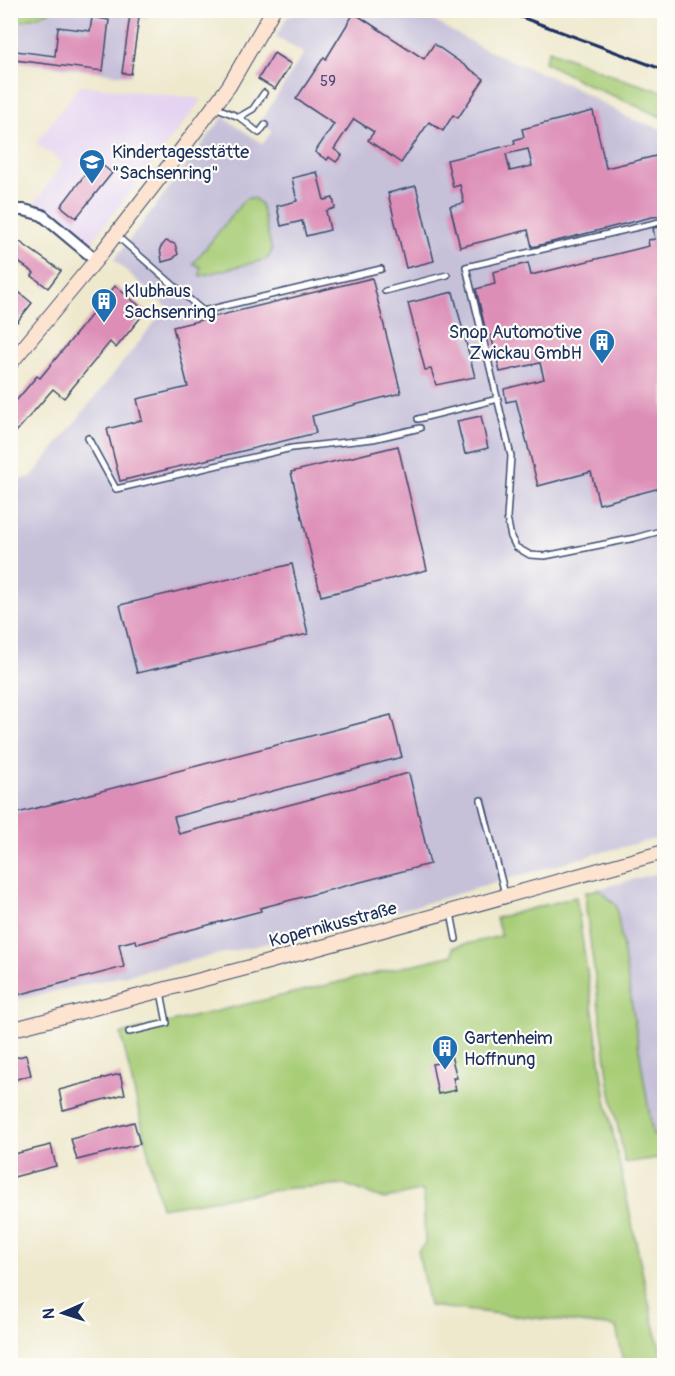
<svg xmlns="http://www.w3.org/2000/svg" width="675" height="1376" font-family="Pangolin,sans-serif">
<rect width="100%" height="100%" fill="#fdfcf7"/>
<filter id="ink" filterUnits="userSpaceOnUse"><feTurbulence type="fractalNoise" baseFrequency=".0167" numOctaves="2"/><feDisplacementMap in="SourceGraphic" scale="12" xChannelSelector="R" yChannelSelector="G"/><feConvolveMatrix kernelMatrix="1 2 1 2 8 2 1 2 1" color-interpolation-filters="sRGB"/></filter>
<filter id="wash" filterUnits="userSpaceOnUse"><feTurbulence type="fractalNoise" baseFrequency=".008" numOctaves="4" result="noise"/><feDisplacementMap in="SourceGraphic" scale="24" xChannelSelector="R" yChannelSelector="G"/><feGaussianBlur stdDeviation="1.35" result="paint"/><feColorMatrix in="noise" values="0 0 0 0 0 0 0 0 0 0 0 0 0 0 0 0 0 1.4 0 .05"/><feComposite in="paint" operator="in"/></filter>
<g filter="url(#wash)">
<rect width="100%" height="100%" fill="#eee8cc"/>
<polygon fill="#e4d3f1" points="80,85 202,99 91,243 51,214 32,207 63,163 36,143"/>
<g fill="#c6c0d9">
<polygon points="303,10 407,11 430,19 482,48 569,85 629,118 664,130 664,837 606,851 408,908 260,945 11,1001 10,482 31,477 167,307 114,260 223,117 263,144 272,131 261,121 304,53 276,37 287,17 292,14 301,15"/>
<polygon points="57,11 149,11 147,18 139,18 131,76 11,61 10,27"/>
<polygon points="664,871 664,1135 653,1137 616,905 599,889"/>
</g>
<g fill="#a8cd77" stroke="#627e6a" stroke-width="1.5">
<polygon points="11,10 53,10 53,11 11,25"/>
<polygon points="549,50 622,79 664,92 664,118 590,86 544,62"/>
<polygon points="249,198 255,199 261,204 272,251 267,259 200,276 201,267 193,264 244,200"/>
<polygon points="599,889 616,905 653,1136 664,1135 664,1157 625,1163 609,1083 586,909 586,892"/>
<polygon points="576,897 606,1100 648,1299 664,1365 624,1365 616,1327 429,1306 418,1251 425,1244 423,1190 384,1199 346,1185 289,1188 161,1208 121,1034 453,955 453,947 501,936 496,918"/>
</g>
<g id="blocks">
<g fill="#dd8eb7" fill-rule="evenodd">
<polygon points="354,13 424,59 434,44 484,79 458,118 453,115 443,131 429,122 401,163 368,140 374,132 354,119 334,149 342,155 336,162 329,157 327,160 315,152 334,124 296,99 324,57 326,59"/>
<polygon points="130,15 139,17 131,74 122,73"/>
<polygon points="92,17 109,20 103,71 15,60 16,51 55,56 58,27 90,31"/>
<polygon points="274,53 291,64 275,89 258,79"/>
<path d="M593,111L606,168L664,154V216L652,217L532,247L528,230L460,247L450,206L464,203L460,185L453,187L447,160L515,144L514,140L524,137L522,129ZM528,149L532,166L510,171L506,154Z"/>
<polygon points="96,160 112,173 76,218 61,206"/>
<polygon points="317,172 324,200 333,198 335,208 326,211 330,230 306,236 302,221 281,226 277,206 297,201 292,178"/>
<polygon points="416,186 434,261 406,268 388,193"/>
<polygon points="664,226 664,487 599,504 591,472 538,486 516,400 506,402 504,389 544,379 540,363 500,372 491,335 487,336 476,289 495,284 493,272 528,263 531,275 649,246 648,240 655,239 653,228"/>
<polygon points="166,241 175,244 178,254 173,259 162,262 160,248"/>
<polygon points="20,242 61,271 48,288 32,276 34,273 10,256 10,251"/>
<polygon points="372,278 401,393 312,416 316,433 120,481 107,429 142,420 137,399 188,387 173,327"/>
<polygon points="115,286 146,311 116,348 110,342 64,398 53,389 10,439 10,408 37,376 40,378"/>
<polygon points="10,291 17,296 20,293 32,303 17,322 10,316"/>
<polygon points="453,292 475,377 436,385 431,369 425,370 408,303"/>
<polygon points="481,416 488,448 465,454 457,421"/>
<polygon points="398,446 427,570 321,596 291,472"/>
<polygon points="292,564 308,634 137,673 120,605"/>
<polygon points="391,715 402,757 174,817 179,834 409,773 430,864 260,908 261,911 137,944 136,940 119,944 124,967 10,997 10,815"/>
<polygon points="449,1048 457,1078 453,1078 456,1090 438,1094 432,1064 439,1063 437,1050"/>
<polygon points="26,1055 31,1075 10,1081 10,1059"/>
<polygon points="120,1074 125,1094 63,1110 59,1090"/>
<polygon points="134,1122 140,1144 77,1160 71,1139"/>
<polygon points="51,1145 56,1166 10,1178 10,1155"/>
</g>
</g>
</g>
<g filter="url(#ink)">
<use href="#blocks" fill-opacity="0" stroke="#3b4b6e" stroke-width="1.5"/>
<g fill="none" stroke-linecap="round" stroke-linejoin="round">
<g stroke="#3b4b6e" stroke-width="8">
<g id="lane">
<polyline points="215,107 239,117 253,109 264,93"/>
<polyline points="239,117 259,133 265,125"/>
<polyline points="664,221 466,267 511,456 507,518 511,537 516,547 530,555 545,556 635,538 664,530"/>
<polyline points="117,236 203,311 381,269"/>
<polyline points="385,291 447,275"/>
<polyline points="418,419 498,399"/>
<polyline points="88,438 116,489 292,448 373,439 420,428"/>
<polyline points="481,800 505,894"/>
<polyline points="451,913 456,939"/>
<polyline points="129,1032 167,1023 161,992"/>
</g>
</g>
<g stroke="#3b4b6e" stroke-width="14">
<polyline id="street" points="10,210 24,210 42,215 96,260"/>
</g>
<g stroke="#3b4b6e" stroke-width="16">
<g id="secondary">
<polyline points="10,364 96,260 185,145 229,86 273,10"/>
<polyline points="10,1030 250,967 664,852"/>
</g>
</g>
<use href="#lane" stroke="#fff" stroke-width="5"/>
<use href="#street" stroke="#fff" stroke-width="10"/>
<use href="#secondary" stroke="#fde4d1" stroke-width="14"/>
<polyline stroke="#1b2f5e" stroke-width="3" points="502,10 664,70"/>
</g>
</g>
<defs>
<g id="school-pin" transform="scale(1.35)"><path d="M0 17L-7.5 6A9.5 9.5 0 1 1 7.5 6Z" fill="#1f6fb2" stroke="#fdfcf7"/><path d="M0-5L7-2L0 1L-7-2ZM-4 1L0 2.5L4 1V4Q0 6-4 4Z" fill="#fff"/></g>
<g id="building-pin" transform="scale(1.35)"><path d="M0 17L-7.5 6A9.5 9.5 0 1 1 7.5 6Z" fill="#1f6fb2" stroke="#fdfcf7"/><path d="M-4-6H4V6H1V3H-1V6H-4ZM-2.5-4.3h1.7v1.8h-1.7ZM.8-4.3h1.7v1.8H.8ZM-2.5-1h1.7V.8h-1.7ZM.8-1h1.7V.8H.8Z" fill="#fff"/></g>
</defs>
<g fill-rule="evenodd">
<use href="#school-pin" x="92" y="162"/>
<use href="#building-pin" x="104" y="301"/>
<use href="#building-pin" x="602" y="342"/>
<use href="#building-pin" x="445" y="1048"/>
</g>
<g text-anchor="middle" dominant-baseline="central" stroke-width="4.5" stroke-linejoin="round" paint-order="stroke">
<g font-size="15" fill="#4c4774">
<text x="328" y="81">59</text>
</g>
<g font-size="18" fill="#1b2f5e" stroke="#fdfcf7" text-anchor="start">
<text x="112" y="152">Kindertagesstätte<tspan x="112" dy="21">"Sachsenring"</tspan></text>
<text x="124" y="291">Klubhaus<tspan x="124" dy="21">Sachsenring</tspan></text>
<text x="582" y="332" text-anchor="end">Snop Automotive<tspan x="582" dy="21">Zwickau GmbH</tspan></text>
<text x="464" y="1038">Gartenheim<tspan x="464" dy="21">Hoffnung</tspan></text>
</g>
<g font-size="18" fill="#1b2f5e" stroke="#fdfcf7">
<text transform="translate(333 925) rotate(-15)">Kopernikusstraße</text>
</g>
</g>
<rect width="675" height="1376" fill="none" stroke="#fdfcf7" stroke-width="36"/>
<g transform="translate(63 1313) rotate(267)" stroke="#fdfcf7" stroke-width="4.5" paint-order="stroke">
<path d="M0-4.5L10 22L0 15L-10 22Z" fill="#1b2f5e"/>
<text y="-9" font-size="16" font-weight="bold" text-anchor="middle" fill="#1b2f5e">N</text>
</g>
</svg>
